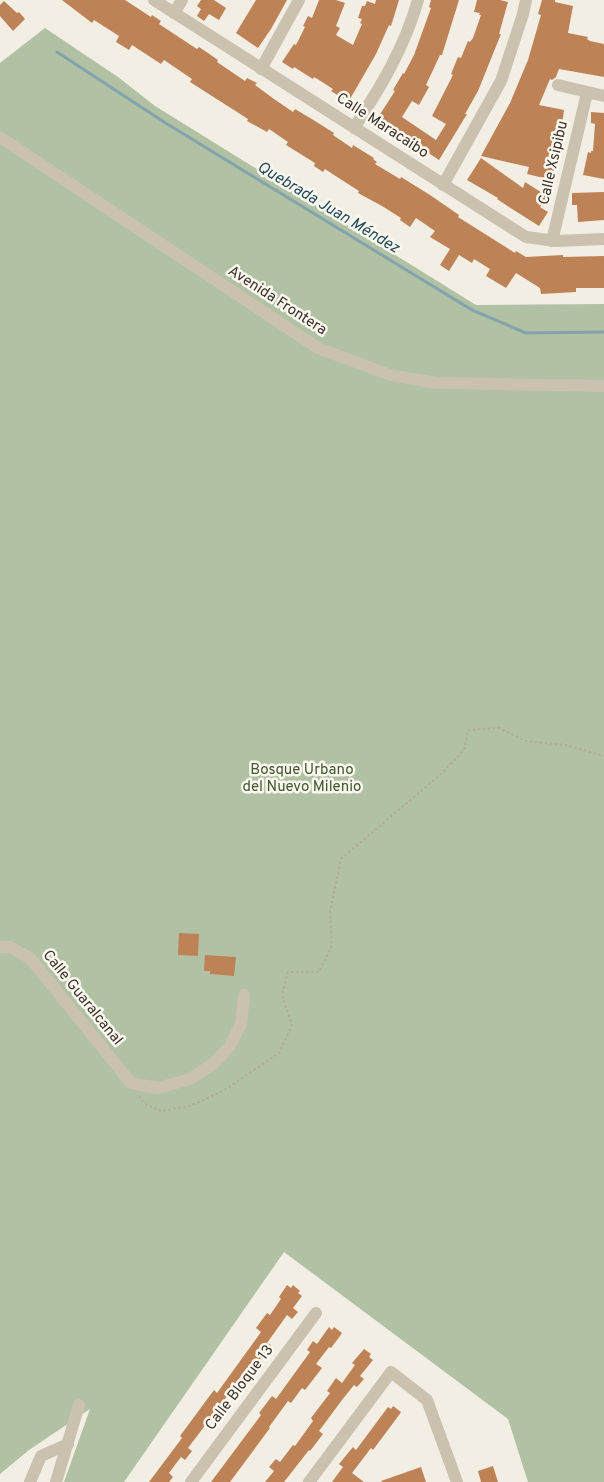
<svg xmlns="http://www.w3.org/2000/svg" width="604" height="1482" font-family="Overpass,sans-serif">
<rect width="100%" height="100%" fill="#f2eee3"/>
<polygon fill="#b1c1a3" points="45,28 118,77 155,106 476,305 604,304 604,1482 528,1482 508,1419 284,1252 124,1482 64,1482 90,1409 29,1450 0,1474 0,63"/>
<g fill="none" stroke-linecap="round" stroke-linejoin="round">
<polyline stroke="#84a3ad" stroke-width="3" points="57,52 164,122 472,310 526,333 604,332"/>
</g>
<g fill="#bd8356">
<polygon points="62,0 125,0 151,17 152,15 161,21 159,24 197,49 199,47 208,53 218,60 217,62 245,81 247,78 257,83 255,85 274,99 293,112 295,109 315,121 334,133 333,135 352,148 353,145 374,158 373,159 377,162 375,164 400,179 401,177 430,195 459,215 458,217 515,253 516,251 526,257 563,255 563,257 604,256 604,288 576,288 576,292 541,294 540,288 516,273 506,288 486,276 490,269 474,259 472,263 459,255 449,271 440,265 450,249 430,237 435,231 416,218 410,227 400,220 401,218 382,206 358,193 359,191 334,175 325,169 323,172 314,166 315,163 286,145 288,142 269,129 267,132 247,121 248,119 190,82 192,79 164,60 161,64 132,45 129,50 116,42 119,36 94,20 92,23"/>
<polygon points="201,0 214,0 226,8 219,20 209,14 204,21 197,16 201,9 197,6"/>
<polygon points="256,0 287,0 271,29 258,48 236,33"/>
<polygon points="319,0 336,0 345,3 336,26 340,28 336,35 353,45 362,24 360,23 362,19 358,18 362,6 365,6 367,1 375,4 376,0 399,0 391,26 389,25 376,54 350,99 342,98 331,91 333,89 319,80 314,77 313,79 294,67 293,69 282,62 294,44 296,45 305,27 303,26 308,16 312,18"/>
<polygon points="431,0 459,0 442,55 440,55 426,85 429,87 419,105 412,101 402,117 436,140 446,124 432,116 453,75 451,74 458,57 461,58 468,41 470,42 473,38 481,15 479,15 480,13 474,12 477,0 500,0 508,2 499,34 501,34 478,91 465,114 467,114 439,160 377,119 395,91 393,90 403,73 404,74 414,55 431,8 429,7"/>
<polygon points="542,0 555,0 555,2 573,6 568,33 588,37 587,39 590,41 604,44 604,77 559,69 556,77 552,80 550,79 539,105 564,110 562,125 563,125 552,180 527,174 529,167 481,156 510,103 528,60 541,15 538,14"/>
<polygon points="4,1 17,13 19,12 25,19 13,31 0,16 0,5"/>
<polygon points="591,112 604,113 604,179 583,175 588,152 591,153 591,151 593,151 595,124 591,123"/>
<polygon points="481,158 523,188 525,182 547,196 540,207 548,212 539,226 509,207 497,199 498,198 467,180"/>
<polygon points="604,192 604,220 578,222 577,205 572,205 572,193"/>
<polygon points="179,933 199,934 198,956 178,955"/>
<polygon points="205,955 236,957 234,976 210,974 210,971 204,971"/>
<polygon points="287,1285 291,1288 293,1285 300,1291 298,1293 302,1296 293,1308 298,1312 292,1319 287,1315 267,1343 271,1345 251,1371 247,1368 234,1385 238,1388 232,1398 228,1395 188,1448 192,1451 185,1460 181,1457 169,1473 173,1477 169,1482 149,1482 182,1438 180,1436 214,1390 217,1393 261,1332 256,1328 267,1313 270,1315 281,1299 279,1297"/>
<polygon points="329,1327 332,1330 334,1327 342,1333 340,1336 331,1348 329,1347 316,1364 322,1368 305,1390 302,1388 291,1403 288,1401 269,1427 270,1428 230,1482 211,1482 261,1415 259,1413 272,1396 276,1399 310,1352 307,1350 313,1341 317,1344"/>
<polygon points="364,1349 371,1354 369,1357 373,1360 360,1376 364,1379 357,1387 354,1385 342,1400 319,1431 323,1434 310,1451 309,1450 284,1482 265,1482 274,1471 269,1467 276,1459 280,1462 293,1445 295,1446 313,1421 311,1418 330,1393 327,1391 336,1378 342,1383 355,1365 352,1363"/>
<polygon points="393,1406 401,1412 399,1415 373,1450 371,1448 352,1473 364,1482 332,1482 343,1467 339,1464 353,1447 356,1450 388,1407 391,1409"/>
<polygon points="493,1466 498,1482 481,1482 478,1471"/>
<polygon points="421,1467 426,1482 382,1482 381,1481"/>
</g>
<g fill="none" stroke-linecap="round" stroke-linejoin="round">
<polyline stroke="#b6ab99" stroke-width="2" stroke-dasharray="2.5 2.5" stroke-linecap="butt" points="139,1096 145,1104 161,1111 190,1106 223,1091 279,1053 292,1025 282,995 288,972 319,972 332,945 330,911 341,859 441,774 464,750 468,730 499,728 526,741 565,745 604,756"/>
<g stroke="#cac1af" stroke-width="12">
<polyline points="154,0 526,237 556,241 604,239"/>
<polyline points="174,13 182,0"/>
<polyline points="261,69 299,0"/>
<polyline points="558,85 604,96"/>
<path d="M354,128C380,88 405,47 418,0"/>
<polyline points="0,137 318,348 390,375 436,383 604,386"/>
<polyline points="443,185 501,81 523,14 526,0"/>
<polyline points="552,241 587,93"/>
<polyline points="0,947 10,947 30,958 131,1083 158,1088 190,1079 213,1064 230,1046 241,1024 244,995"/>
<polyline points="30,1482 41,1456 68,1444"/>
<polyline points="56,1482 79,1405"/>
<polyline points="191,1482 316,1313"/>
<polyline points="309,1482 391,1372 427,1400 457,1482"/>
</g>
</g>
<g text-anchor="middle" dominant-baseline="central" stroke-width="5" stroke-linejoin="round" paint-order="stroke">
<g font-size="15" fill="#3a332c" stroke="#faf7ef">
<text transform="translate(382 126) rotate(33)">Calle Maracaibo</text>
<text transform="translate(554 163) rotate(-77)">Calle Xsipibu</text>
<text transform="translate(277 301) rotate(33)">Avenida Frontera</text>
<text transform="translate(82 998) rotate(51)">Calle Guaralcanal</text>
<text transform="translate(240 1388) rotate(-53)">Calle Bloque 13</text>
</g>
<g font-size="15" fill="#425632" stroke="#faf7ef">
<text x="302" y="770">Bosque Urbano<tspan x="302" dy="17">del Nuevo Milenio</tspan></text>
</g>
<g font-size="16" font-style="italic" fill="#254b58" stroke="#faf7ef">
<text transform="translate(328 208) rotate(31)">Quebrada Juan Méndez</text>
</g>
</g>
</svg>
